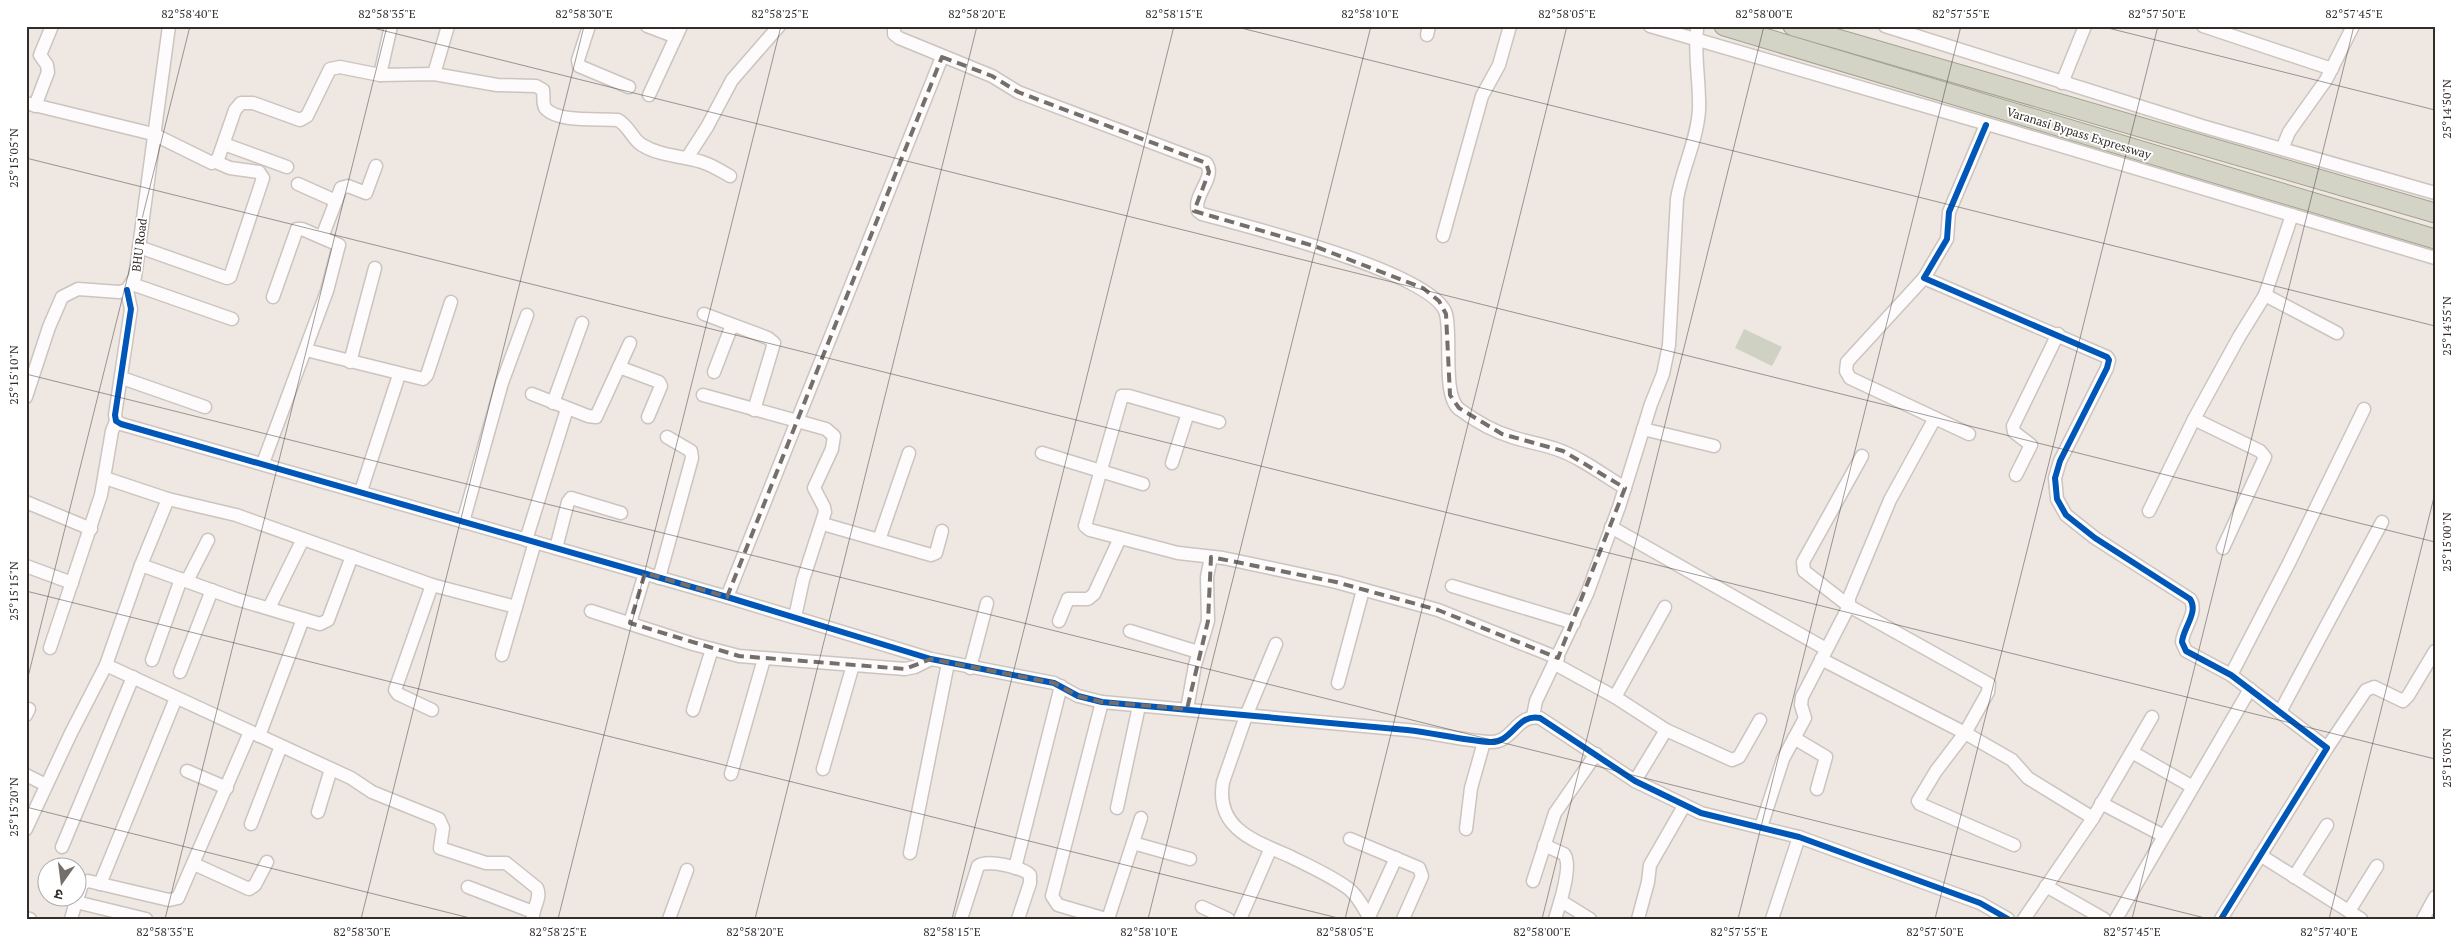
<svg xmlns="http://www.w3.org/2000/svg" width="2461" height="945" font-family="'PT Serif','Noto Sans Devanagari',serif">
<rect width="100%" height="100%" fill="#efe7e2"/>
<polygon fill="#cfd1c3" points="1744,329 1782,347 1772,366 1735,348"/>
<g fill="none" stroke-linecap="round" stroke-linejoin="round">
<g stroke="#cbc4c0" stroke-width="15">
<g id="minor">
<polyline points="589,26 578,60 579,66 629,87"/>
<polyline points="647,26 676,37"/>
<path d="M894,26V34L899,38L992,76L1018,92L1206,163C1217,177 1192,196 1198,211L1202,214C1245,226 1436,273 1446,314C1452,337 1442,395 1459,409C1474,420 1495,432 1512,437C1527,442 1542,444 1556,449C1580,457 1603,475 1625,488"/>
<polyline points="1650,26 2011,131 2435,258"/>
<polyline points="1885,26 2202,126 2435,193"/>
<polyline points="2203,26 2332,69"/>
<polyline points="1427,35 1429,26"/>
<polyline points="434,74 448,26"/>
<path d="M380,75L434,74L497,85L536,86L543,90C544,95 542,105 546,109C559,123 601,118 618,120C629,126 632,139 642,145C660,156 682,156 702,162C712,165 721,171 730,176"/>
<polyline points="2062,83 2085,26"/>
<polyline points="649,95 681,26"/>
<polyline points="26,103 153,134 212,163 218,159 235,110 241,103 253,103 300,120 307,116 330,69 340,67 380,75 391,26"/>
<polyline points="35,106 48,72 47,65 40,55 52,26"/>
<path d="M1986,125L1949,212L1947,239L1924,278L2107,357L2109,360L2107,368L2060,461L2055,478L2057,499L2066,515L2095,538L2190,599C2199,612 2183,628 2182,642L2186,651L2231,675L2327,748L2221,919"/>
<polyline points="224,144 287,167"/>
<polyline points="2282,149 2289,132 2326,80 2353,26"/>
<polyline points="687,158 707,127 732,80 779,26"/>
<polyline points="298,184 336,201"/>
<polyline points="1443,236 1482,96 1499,65 1510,26"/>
<polyline points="322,237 341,188 348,186 366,193 376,166"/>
<polyline points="139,247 227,278 230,277 263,178 259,172 230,168 216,162"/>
<polyline points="1924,278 1847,362 1846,371 1850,378 1969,434"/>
<polyline points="132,284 232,319"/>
<path d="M127,290L131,309L115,415L116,421L121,424L727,597L931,659L1054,683L1078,696L1102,702C1204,711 1305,721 1407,730C1434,733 1462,740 1489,742C1513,744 1516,713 1540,718L1635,781L1701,813L1799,837L1980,903L2008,919"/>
<polyline points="2265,295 2337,333"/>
<polyline points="704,314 768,338 774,343 754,410"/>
<polyline points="306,350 423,379 427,375 451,302"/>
<polyline points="350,362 375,268"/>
<polyline points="619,367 659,382 661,386 648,417"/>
<polyline points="714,372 732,325"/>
<polyline points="122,378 205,407"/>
<polyline points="532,394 588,416 596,417 630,343"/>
<polyline points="703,395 826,429 834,436 832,449 814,488 824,507 825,512 803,580 795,617"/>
<polyline points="26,397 49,327 62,297 78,289 119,292 127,290 135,277 169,26"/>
<polyline points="553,403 582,323"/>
<polyline points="2194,419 2260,451 2265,457 2223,548"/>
<polyline points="1219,422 1129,396 1122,396 1085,526 1090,530 1178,553 1223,558 1336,582 1438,610 1558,658"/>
<polyline points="1643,429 1714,446"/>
<polyline points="1042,453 1143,484"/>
<polyline points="1862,456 1803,562 1804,571 1849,606 1989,684 1988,692 1965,733 1936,771 1918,801 1920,804 2014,845"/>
<polyline points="263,463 327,291 339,245 302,229 297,229 273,297"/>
<polyline points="1172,463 1188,413"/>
<polyline points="2016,475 2031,445 2014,432 2013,426 2058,334"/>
<polyline points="105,478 168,499 236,515 432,585 516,607"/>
<polyline points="361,491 399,375"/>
<polyline points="26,502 91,529"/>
<polyline points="2149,511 2194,419 2239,337 2265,295 2292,215"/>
<polyline points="463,522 502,383 527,315"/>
<polyline points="823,524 931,555 936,553 942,531"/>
<polyline points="1611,527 1826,649"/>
<polyline points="526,540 567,409"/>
<polyline points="879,540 909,453"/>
<polyline points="556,548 568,502 571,498 621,513"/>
<polyline points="141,565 236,599 320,624 328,620 352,556"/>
<polyline points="26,566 72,583"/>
<polyline points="659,578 692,458 691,451 667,437"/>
<polyline points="187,581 208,540"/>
<polyline points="432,585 395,690 398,694 432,710"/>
<polyline points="1452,586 1574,623"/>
<polyline points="727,597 942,57"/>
<polyline points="269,608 303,539"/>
<polyline points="591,611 693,644 739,656 905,669 915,667 931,659"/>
<polyline points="1059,621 1068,599 1088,599 1094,594 1120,538"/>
<polyline points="630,623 645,573"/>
<polyline points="1130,631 1198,652"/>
<path d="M1276,644L1246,716L1223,782C1215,829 1255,841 1289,856C1309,866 1332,876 1349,889C1358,896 1363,907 1369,917"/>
<polyline points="50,648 101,495 112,431 116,421"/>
<polyline points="502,655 535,542"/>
<polyline points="1821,659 1965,733 2012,760 2028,778 2093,818"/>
<polyline points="152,660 181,579"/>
<polyline points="1555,664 1615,697 1666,730 1732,760 1739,757 1760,720"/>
<path d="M106,665L351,778L372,792L439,819L443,828L440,848L486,863H506L537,888C542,898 532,908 533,919"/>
<polyline points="970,668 987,603"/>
<polyline points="180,672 212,590"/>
<polyline points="2231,675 2289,563 2364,409"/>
<polyline points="1338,683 1363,590"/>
<polyline points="1615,697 1665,607"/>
<polyline points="1102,702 1052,896 1058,905 1106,919"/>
<polyline points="1187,709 1195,665 1208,621 1207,577 1211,557"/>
<polyline points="693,710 712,649"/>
<polyline points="2280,712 2382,522"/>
<polyline points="26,715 29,709"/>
<path d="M1533,716L1536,701L1587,594L1619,507L1651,404L1663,374L1669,345L1677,199C1682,169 1697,141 1699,110C1700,83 1694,56 1697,29"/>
<polyline points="259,736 303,619"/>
<polyline points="1794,738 1826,757 1817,789"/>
<polyline points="2327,748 2366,690 2374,687 2403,701 2408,696 2435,651"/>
<polyline points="2132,752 2191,786"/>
<polyline points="823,769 853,665"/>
<polyline points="187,771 227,788"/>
<polyline points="731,774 764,659"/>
<polyline points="26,775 46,785"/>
<polyline points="1635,781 1666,730"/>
<polyline points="2101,803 2162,835"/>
<polyline points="1117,808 1139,706"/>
<polyline points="318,812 331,769"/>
<polyline points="251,824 281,746"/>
<polyline points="1761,827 1783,759 1805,718 1801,705 1802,697 1849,606 1849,598 1890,500 1935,418"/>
<polyline points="26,829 71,733 106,665 141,565 168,499"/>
<polyline points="1466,829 1471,788 1484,742"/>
<polyline points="1350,839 1419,868 1422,876 1403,919"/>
<polyline points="1133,843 1190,859"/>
<path d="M1544,845L1564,854C1573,865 1559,906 1555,919"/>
<polyline points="62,847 133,677"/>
<polyline points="910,853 948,663"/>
<polyline points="2260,855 2361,919"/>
<polyline points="194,864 249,889 255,885 267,862"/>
<polyline points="1015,868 1061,686"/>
<polyline points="2294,877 2327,825"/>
<polyline points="1533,881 1555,813 1596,754"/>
<polyline points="100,884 176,698"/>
<polyline points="2046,886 2104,919"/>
<polyline points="468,887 533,912"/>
<polyline points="78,897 82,884 88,881 169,900 178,898 250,732"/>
<polyline points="1561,901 1590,919"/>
<polyline points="76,902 146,919"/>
<polyline points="1202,907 1228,919"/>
<polyline points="2349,911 2377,866"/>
<polyline points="26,918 30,919"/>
<polyline points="71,919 77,898"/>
<polyline points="669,919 687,870"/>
<path d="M961,919L978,866C986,859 1022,867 1030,875V883L1018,919"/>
<polyline points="1108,919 1141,818"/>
<polyline points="1240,919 1270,850"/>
<polyline points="1368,919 1396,858"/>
<polyline points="1638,919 1648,882 1650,865 1684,806"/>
<polyline points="1772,919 1799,837"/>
<polyline points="2024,919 2093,818 2152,717"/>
<polyline points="2116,919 2250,689"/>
<polyline points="2423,919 2435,897"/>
</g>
</g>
<g stroke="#a4a191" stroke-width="21">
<g id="highway">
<polyline points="1724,26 2435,239"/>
<polyline points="1793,26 2435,213"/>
</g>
</g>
<use href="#minor" stroke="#fdfbfb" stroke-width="12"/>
<use href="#highway" stroke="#d3d3c6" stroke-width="19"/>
<g stroke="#fff" stroke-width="9">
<g id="cycleway">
<path d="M1986,125L1949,212L1947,239L1924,278L2107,357L2109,360L2107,368L2060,461L2055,478L2057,499L2066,515L2095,538L2190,599C2199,612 2183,628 2182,642L2186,651L2231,675L2327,748L2221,919"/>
<path d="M127,290L131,309L115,415L116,421L121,424L727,597L931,659L1054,683L1078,696L1102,702C1204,711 1305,721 1407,730C1434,733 1462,740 1489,742C1513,744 1516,713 1540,718L1635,781L1701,813L1799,837L1980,903L2008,919"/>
</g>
</g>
<use href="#cycleway" stroke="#0057b8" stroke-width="6"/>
</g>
<path fill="none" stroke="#756e6a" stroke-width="4" stroke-dasharray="10 6" stroke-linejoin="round" d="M942,57L992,76L1018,92L1206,163L1209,172L1194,211L1314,246L1423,288L1439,301L1446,314L1450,395L1459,408L1502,434L1563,451L1625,488L1558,658L1438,610L1336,582L1211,557L1208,621L1187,709L1102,702L1078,696L1054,683L931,659L905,669L739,656L630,623L645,573L727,597Z"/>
<path fill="none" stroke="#332d2a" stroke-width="1" stroke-opacity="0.45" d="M365,26L2435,542M1233,26L2435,326M2100,26L2435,110M26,158L2435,759M26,374L2209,919M26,591L1342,919M26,685L190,26M26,807L474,919M165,919L387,26M361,919L584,26M558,919L781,26M755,919L977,26M952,919L1174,26M1148,919L1371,26M1345,919L1567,26M1542,919L1764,26M1738,919L1961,26M1935,919L2158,26M2132,919L2354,26M2329,919L2435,493"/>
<g text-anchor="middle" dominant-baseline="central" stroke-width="4" stroke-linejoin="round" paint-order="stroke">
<g font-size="12" fill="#332d2a" stroke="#fff">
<text transform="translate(2079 133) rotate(17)">Varanasi Bypass Expressway</text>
<text transform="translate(139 245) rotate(-83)">BHU Road</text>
</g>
</g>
<rect width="2461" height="945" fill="none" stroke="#ffffff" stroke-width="55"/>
<g transform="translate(62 882) rotate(194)"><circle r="24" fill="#ffffff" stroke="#adabaa"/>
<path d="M0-4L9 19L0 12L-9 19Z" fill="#756e6a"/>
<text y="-8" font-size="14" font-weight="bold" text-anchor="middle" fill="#332d2a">उ</text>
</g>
<rect x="28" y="28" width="2406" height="890" fill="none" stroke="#332d2a" stroke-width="2"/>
<g font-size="12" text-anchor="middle" fill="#332d2a">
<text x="190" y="18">82°58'40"E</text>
<text x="387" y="18">82°58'35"E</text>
<text x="584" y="18">82°58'30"E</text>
<text x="780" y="18">82°58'25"E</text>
<text x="977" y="18">82°58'20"E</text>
<text x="1174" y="18">82°58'15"E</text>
<text x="1370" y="18">82°58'10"E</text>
<text x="1567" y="18">82°58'05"E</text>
<text x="1764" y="18">82°58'00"E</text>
<text x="1961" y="18">82°57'55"E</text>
<text x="2157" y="18">82°57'50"E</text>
<text x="2354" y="18">82°57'45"E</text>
<text transform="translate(2447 109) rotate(-90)" y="4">25°14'50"N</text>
<text transform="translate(14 158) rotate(-90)" y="4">25°15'05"N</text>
<text transform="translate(2447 326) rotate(-90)" y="4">25°14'55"N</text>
<text transform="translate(14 375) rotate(-90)" y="4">25°15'10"N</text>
<text transform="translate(2447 542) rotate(-90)" y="4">25°15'00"N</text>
<text transform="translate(14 591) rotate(-90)" y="4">25°15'15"N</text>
<text transform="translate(2447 758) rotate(-90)" y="4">25°15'05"N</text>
<text transform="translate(14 807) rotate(-90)" y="4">25°15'20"N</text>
<text x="165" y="936">82°58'35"E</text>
<text x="362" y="936">82°58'30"E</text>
<text x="558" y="936">82°58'25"E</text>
<text x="755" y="936">82°58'20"E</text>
<text x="952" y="936">82°58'15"E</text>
<text x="1149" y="936">82°58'10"E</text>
<text x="1345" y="936">82°58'05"E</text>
<text x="1542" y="936">82°58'00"E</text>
<text x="1739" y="936">82°57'55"E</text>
<text x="1935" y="936">82°57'50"E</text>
<text x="2132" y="936">82°57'45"E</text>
<text x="2329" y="936">82°57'40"E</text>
</g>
</svg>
